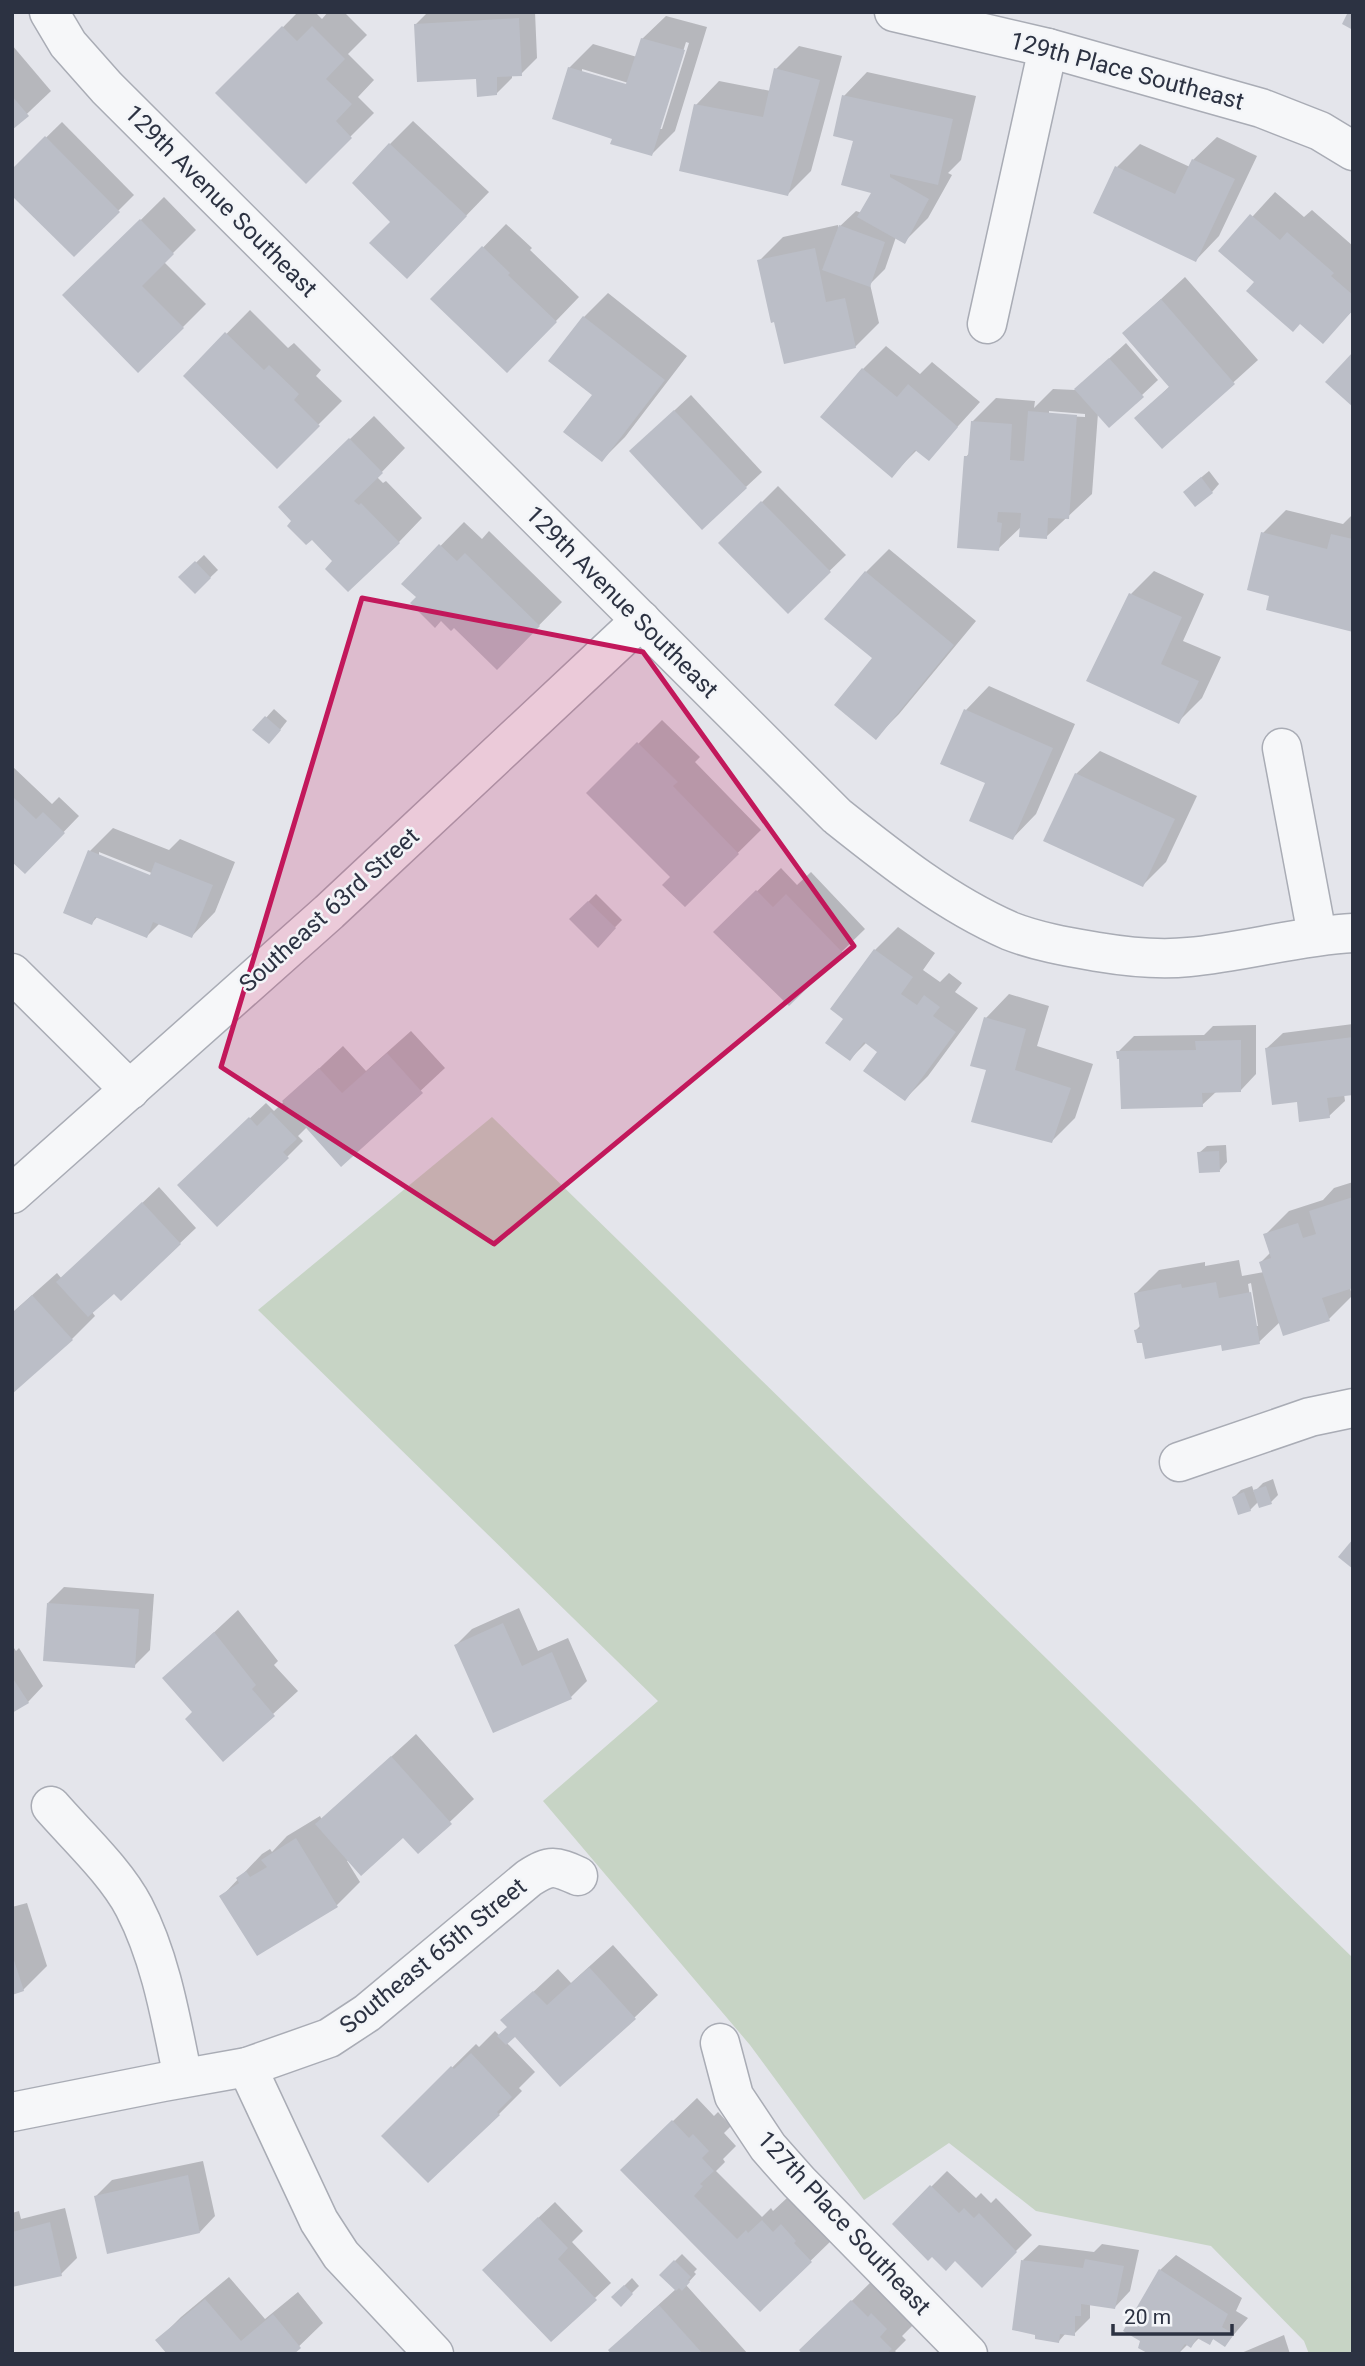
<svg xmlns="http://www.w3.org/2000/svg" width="1365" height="2366" font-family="Roboto,sans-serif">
<rect width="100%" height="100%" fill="#e4e5eb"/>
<polygon fill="#c7d4c5" points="492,1117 1353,1958 1353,2354 1309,2354 1304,2341 1211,2246 1036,2211 949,2143 864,2200 750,2045 543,1801 658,1701 258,1310"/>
<g fill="#0003" fill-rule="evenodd">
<polygon points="298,12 315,12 322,19 328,12 344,12 367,35 348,54 374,80 358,97 374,113 306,181 218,93"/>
<polygon points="428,12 535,12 537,58 521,74 512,75 512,78 496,94 415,25"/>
<path d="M666,16L707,27L675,131L652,154L614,138L569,68L593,44L637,57L642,39ZM686,42L689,43L662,129H659ZM582,69L635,85L634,88L582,73Z"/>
<polygon points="12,45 51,91 12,128"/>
<polygon points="799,46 842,56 811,171 788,194 696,105 719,81 771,91 776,69"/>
<polygon points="867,72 976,96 961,160 948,173 952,175 928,218 904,242 896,237 885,269 870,284 879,323 855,347 759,261 783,237 838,225 838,228 856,211 862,213 874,192 855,140 844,96"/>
<polygon points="413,121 489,192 430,253 393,222 390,144"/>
<polygon points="62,122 134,195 74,255 12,171"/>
<polygon points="1217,137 1257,156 1219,236 1196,260 1117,167 1140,144 1190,167 1193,160"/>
<polygon points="1275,192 1304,217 1312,210 1353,246 1353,310 1323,341 1221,251"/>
<polygon points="164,197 196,230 164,262 206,304 183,327 65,295"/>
<polygon points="506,224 532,248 530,250 579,297 530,348 433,299"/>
<polygon points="1185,277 1258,360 1162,447 1137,418 1170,386 1124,333"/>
<polygon points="608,293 687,356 625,437 602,460 594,395 551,361 584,317"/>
<polygon points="250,310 288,348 294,343 321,370 316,376 342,401 277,466 185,376"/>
<path d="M1126,343L1158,380L1109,426L1098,413L1092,494L1046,537L1022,526L998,549L966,457L970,452L972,422L996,398L1035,401L1034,408L1053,389L1075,390ZM1049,411L1085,414V417L1049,415Z"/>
<polygon points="886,346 920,374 932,362 980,402 929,458 918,449 892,475 823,417 863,369"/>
<polygon points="691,395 762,472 746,487 647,436"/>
<polygon points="374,416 405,448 377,477 383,483 386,481 422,518 399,542 335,561 294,521 303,484"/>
<polygon points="1209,471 1219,484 1212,492 1192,485"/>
<polygon points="778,486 846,555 788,611 721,543"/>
<polygon points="1286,510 1343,524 1353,514 1353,630 1271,595 1263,533"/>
<polygon points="464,522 482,539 489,531 562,602 497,668 454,626 442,619 404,583"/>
<polygon points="889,549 976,621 899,714 876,737 874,658 866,572"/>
<polygon points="204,555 218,570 195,592 181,577"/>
<polygon points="1154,571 1204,594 1183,641 1221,657 1202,698 1178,722 1131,594"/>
<polygon points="989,686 1075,724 1036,814 1013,838 988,782 942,763 966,710"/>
<polygon points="274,709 287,721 276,735 255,730"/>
<polygon points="662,720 700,757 695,762 761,830 685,905 673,877 589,793"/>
<polygon points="1100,751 1197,796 1166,862 1143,885 1076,774"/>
<polygon points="12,766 52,804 59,797 79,816 25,872 12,859"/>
<path d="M113,828L169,850L180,839L235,862L215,912L192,936L160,923L147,936L98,916L92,923L90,851ZM99,852L159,876L157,880L99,856Z"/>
<polygon points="781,868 797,885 811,872 865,929 789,1003 739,909"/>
<polygon points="596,894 622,920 598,945 571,919"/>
<polygon points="898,927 935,953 923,970 940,982 949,973 962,983 955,992 978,1008 928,1076 905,1099 879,1051 867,1042 850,1059 846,1018 875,950"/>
<polygon points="1009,994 1049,1006 1037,1046 1093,1064 1075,1118 1052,1141 988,1069 986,1018"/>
<polygon points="1353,1024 1353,1093 1344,1094 1345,1101 1329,1116 1299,1100 1267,1048 1283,1033"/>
<polygon points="1256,1025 1256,1074 1241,1090 1217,1091 1202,1105 1121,1057 1118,1052 1134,1036 1204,1035 1213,1026"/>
<polygon points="411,1031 445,1068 341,1165 307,1127 298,1136 303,1141 287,1157 195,1170 266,1103 274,1111 343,1046 366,1071"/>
<polygon points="1226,1145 1227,1162 1220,1170 1199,1153 1207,1146"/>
<path d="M1353,1182V1287H1350L1352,1296L1329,1319L1280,1322L1259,1342L1143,1341L1136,1330L1141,1325L1136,1293L1159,1270L1205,1262V1266L1239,1260L1242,1276L1264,1272L1261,1262L1271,1252L1265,1235L1289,1211L1323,1200L1334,1188ZM1251,1283L1258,1326H1255L1248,1284Z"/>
<polygon points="159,1187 196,1228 121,1299 114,1291 92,1312 95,1316 72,1339 12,1392 12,1313 57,1273 62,1279"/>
<polygon points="1273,1479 1278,1495 1271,1502 1259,1501 1250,1510 1234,1497 1241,1490 1252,1486 1254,1492 1263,1483"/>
<polygon points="64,1587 154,1594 150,1650 134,1666 48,1603"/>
<polygon points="519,1608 538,1651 568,1638 587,1681 571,1697 494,1731 456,1645 472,1629"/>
<polygon points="238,1610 278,1661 274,1665 298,1691 223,1760 195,1712 165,1678"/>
<polygon points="12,1645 16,1651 19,1648 43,1686 28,1702 12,1711"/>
<polygon points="416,1734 474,1799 418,1852 403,1836 349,1860 347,1861 360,1882 337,1905 222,1896 262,1854 270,1849 272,1852 287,1836 320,1816 322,1820"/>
<polygon points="27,1903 47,1966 23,1990 12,1993 12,1907"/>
<polygon points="613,1945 658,1995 634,2018 515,2035 506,2042 535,2072 519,2088 522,2091 499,2114 383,2136 476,2044 479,2047 495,2031 500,2036 509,2027 503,2020 558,1969 571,1983"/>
<polygon points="697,2098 714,2116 718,2112 731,2126 724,2133 736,2146 723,2159 725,2162 716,2171 762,2217 771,2208 773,2211 787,2198 798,2209 805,2202 834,2238 760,2310 646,2147"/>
<polygon points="203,2161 215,2216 200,2232 96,2196 112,2180"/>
<polygon points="947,2171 976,2198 981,2193 991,2203 996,2198 1032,2235 982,2285 955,2259 894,2224"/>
<polygon points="555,2202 583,2231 572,2242 611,2283 595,2298 500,2254"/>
<polygon points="65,2208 77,2258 61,2274 12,2286 12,2213 19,2211 21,2219"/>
<polygon points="1102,2244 1139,2250 1130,2291 1115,2307 1090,2303 1090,2318 1074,2334 1066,2333 1059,2341 1023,2260 1039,2245 1094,2252"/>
<polygon points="682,2254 697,2269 694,2272 696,2274 686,2285 748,2354 614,2354 634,2327 676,2289 661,2275"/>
<polygon points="1176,2255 1242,2298 1236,2311 1248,2318 1225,2345 1214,2338 1209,2343 1200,2337 1191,2346 1188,2344 1178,2354 1160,2270"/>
<polygon points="229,2277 265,2319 298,2292 323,2323 291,2354 158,2340 181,2317"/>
<polygon points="632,2278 639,2286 621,2304 613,2297"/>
<polygon points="875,2278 914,2324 902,2336 906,2340 895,2351 898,2354 805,2354 802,2350"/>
<polygon points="1284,2335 1290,2354 1239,2354"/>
</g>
<g fill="#bbbec7">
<polygon points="1348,12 1353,12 1353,30 1342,24"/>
<polygon points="519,18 522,76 497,77 497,95 477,97 476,79 417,82 414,24"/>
<polygon points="282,26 297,41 312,26 345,59 326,79 352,104 336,121 352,138 306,184 215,93"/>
<polygon points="641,38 685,50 652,156 610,144 612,139 552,119 568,67 626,84"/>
<polygon points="774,68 820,80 788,196 679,171 694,104 763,117"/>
<polygon points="842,95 953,119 938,185 890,174 890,177 929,199 905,244 857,217 871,193 841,185 853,141 833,136"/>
<polygon points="12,96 29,116 12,130"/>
<polygon points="45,136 120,212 74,257 12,196 12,169"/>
<polygon points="389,143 467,216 407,279 369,243 390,222 352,183"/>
<polygon points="1192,159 1235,179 1196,262 1093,213 1115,166 1175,194"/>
<polygon points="1250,214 1280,240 1287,232 1334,273 1331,276 1353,295 1353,310 1323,344 1300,324 1293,332 1246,291 1254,282 1218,251"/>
<polygon points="140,219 174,254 142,286 184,328 138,373 62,295"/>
<polygon points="839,225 885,242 870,287 822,270"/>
<polygon points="482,246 510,273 508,275 557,322 507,373 430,299"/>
<polygon points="815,248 826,302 845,298 856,348 784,364 774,322 771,323 757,260"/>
<polygon points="1161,299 1235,384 1162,449 1134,418 1169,387 1122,333"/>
<polygon points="583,316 665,380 602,462 563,432 592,395 548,361"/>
<polygon points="225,332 264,370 269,365 299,394 294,400 320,426 277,469 183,376"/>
<polygon points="1353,352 1353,407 1325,382"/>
<polygon points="1109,358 1144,397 1109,428 1074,389"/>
<polygon points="862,368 897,397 908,384 958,427 929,461 915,450 892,478 820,417"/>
<polygon points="674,410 747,488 702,530 629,451"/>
<polygon points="1028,411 1077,415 1069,519 1048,518 1047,539 1019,537 1021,513 998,512 997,522 1002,523 999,551 957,548 964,456 968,456 971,421 1012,424 1010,460 1024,461"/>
<polygon points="349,438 383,473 354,501 359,505 361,503 400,543 348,592 325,569 332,561 312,540 306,545 287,526 291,521 278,507"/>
<polygon points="1201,477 1213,493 1195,507 1183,492"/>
<polygon points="761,501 831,572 788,614 718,543"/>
<polygon points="1261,532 1327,549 1331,534 1353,539 1351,556 1353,556 1353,632 1266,610 1269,596 1247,590"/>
<polygon points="439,544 457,561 465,553 540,626 497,670 454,628 451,631 441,621 435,628 410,603 416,597 401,584"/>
<polygon points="195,561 211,578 195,594 178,577"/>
<polygon points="865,571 954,645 876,740 834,705 872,658 824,619"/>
<polygon points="1129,593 1182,617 1161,664 1199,681 1179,724 1086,681"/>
<polygon points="964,709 1053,748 1013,840 969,821 985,783 940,764"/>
<polygon points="265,716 281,730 269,744 252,730"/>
<polygon points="637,742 678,782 673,786 739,854 685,907 662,885 670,877 586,793"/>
<polygon points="1075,773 1175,819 1143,887 1043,841"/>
<polygon points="12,796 36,819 43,812 65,833 25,874 12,862"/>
<polygon points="88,850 150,875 155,862 213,885 192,938 153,922 147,938 95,917 92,925 63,913"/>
<polygon points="756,890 773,907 786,894 843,953 789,1006 713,932"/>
<polygon points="588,901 616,928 598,948 569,919"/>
<polygon points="874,949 913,977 901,994 917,1005 924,995 940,1007 933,1016 956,1032 905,1101 863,1071 877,1052 864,1042 850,1061 825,1043 843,1019 830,1009"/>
<polygon points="984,1017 1026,1029 1015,1070 1071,1088 1052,1143 971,1122 986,1070 970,1066"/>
<polygon points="1353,1037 1353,1095 1327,1098 1330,1118 1299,1122 1297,1102 1272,1105 1265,1048"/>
<polygon points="1241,1040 1241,1092 1202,1093 1203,1107 1121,1109 1119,1059 1117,1059 1116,1051 1196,1050 1195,1041"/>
<polygon points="387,1053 423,1093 341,1167 282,1101 319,1068 342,1093"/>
<polygon points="271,1112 297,1139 283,1152 289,1158 217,1227 177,1185 249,1117 257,1126"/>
<polygon points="1219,1151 1220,1172 1199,1173 1197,1152"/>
<polygon points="1353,1197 1353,1288 1322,1298 1330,1321 1283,1336 1259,1262 1271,1258 1263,1234 1298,1223 1303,1238 1316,1234 1309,1211"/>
<polygon points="142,1202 181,1244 121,1301 114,1294 88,1317 56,1282"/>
<polygon points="1216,1282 1219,1298 1251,1292 1260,1344 1222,1351 1221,1345 1145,1359 1142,1343 1137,1343 1134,1330 1140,1329 1134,1293 1181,1284 1182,1288"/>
<polygon points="32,1295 73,1340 12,1394 12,1313"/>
<polygon points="1266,1486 1272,1504 1259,1508 1253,1490"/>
<polygon points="1244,1492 1251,1511 1238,1515 1232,1497"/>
<polygon points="1353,1539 1353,1569 1338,1557"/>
<polygon points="47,1603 139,1609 135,1668 43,1661"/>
<polygon points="503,1623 522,1666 552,1652 572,1699 493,1733 454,1645"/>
<polygon points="214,1632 256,1685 252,1689 275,1716 223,1762 185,1719 192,1712 162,1678"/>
<polygon points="12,1677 29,1703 12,1713"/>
<polygon points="391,1756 452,1824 418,1854 403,1838 361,1876 315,1824"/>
<polygon points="296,1838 338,1907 257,1956 219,1896 239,1883 236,1878 246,1871 250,1877 267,1867 261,1860"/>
<polygon points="12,1954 24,1991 12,1995"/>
<polygon points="589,1967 636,2019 560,2087 515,2037 506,2045 497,2036 507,2027 500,2020 533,1991 547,2005"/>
<polygon points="471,2053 512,2097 497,2112 500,2115 428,2183 381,2136 451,2066 454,2069"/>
<polygon points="672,2120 689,2138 693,2134 709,2151 702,2158 714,2171 700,2184 703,2186 694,2196 737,2239 746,2230 748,2233 762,2220 773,2232 781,2224 796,2241 794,2243 812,2262 760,2312 620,2170"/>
<polygon points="188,2175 200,2233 107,2254 94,2196"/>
<polygon points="930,2185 959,2213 964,2208 974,2218 979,2213 1017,2252 982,2288 955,2261 946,2271 932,2257 928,2261 892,2224"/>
<polygon points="538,2217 568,2248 558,2259 597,2300 551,2342 482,2270"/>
<polygon points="50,2222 62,2276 12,2287 12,2232"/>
<polygon points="1085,2259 1124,2266 1115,2309 1081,2304 1081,2316 1075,2316 1075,2336 1060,2334 1059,2343 1035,2339 1035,2335 1012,2330 1021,2260 1083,2268"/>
<polygon points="674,2260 691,2277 688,2280 690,2282 682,2291 679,2288 676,2291 659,2275"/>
<polygon points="1159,2269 1228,2314 1222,2327 1234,2334 1225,2347 1213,2339 1210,2345 1197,2338 1191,2348 1185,2344 1178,2354 1149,2354 1138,2348 1140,2341 1123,2331"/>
<polygon points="624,2285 633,2294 621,2307 611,2297"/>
<polygon points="205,2299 241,2341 273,2314 301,2348 294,2354 167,2354 155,2340"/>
<polygon points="851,2300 868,2317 871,2313 887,2329 880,2337 892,2349 886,2354 802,2354 799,2350"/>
<polygon points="659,2305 703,2354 611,2354 608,2350"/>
</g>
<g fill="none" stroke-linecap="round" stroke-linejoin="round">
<g stroke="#a9acb5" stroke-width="41">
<g id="minor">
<path d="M49,12L68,44L107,88L837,816C891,859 946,903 1010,931C1038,942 1069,947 1098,952C1128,957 1159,960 1189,957C1244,952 1297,936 1353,933"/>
<polyline points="894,12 1048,48 1261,108 1320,131 1353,151"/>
<polyline points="987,324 1048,48"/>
<polyline points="1282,748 1317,935"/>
<polyline points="12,973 130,1090"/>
<polyline points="12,1194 329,912 641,620"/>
<polyline points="1179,1462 1310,1417 1353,1408"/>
<path d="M51,1806C77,1836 116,1872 134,1907C161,1959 171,2020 183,2078"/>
<polyline points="720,2043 734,2096 768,2147 799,2182 968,2354"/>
<polyline points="247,2067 319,2221 341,2255 434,2354"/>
<path d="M12,2112L163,2082L247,2067L329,2038L367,2013L529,1878C551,1864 555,1866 578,1876"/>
</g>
</g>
<use href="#minor" stroke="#f6f7f9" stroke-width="38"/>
</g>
<path fill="#c2185b" fill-opacity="0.2" stroke="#c2185b" stroke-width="5" stroke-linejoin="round" d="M362,598L643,652L854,946L494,1244L221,1067Z"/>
<g text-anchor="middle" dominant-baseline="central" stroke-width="5" stroke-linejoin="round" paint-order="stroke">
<g font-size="24" fill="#2c3242" stroke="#f3f5f8">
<text transform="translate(1127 71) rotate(15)">129th Place Southeast</text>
<text transform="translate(221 201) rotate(45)">129th Avenue Southeast</text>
<text transform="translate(622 602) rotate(45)">129th Avenue Southeast</text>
<text transform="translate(329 910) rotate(-42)">Southeast 63rd Street</text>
<text transform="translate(433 1956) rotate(-39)">Southeast 65th Street</text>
<text transform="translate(844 2223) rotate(47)">127th Place Southeast</text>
</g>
</g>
<rect width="1365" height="2366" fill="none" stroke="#2c3242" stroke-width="28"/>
<path d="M1113 2324v10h119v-10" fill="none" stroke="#2c3242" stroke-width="3.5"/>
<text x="1124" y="2324" font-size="21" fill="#2c3242" stroke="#f3f5f8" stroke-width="5" paint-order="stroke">20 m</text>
</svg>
